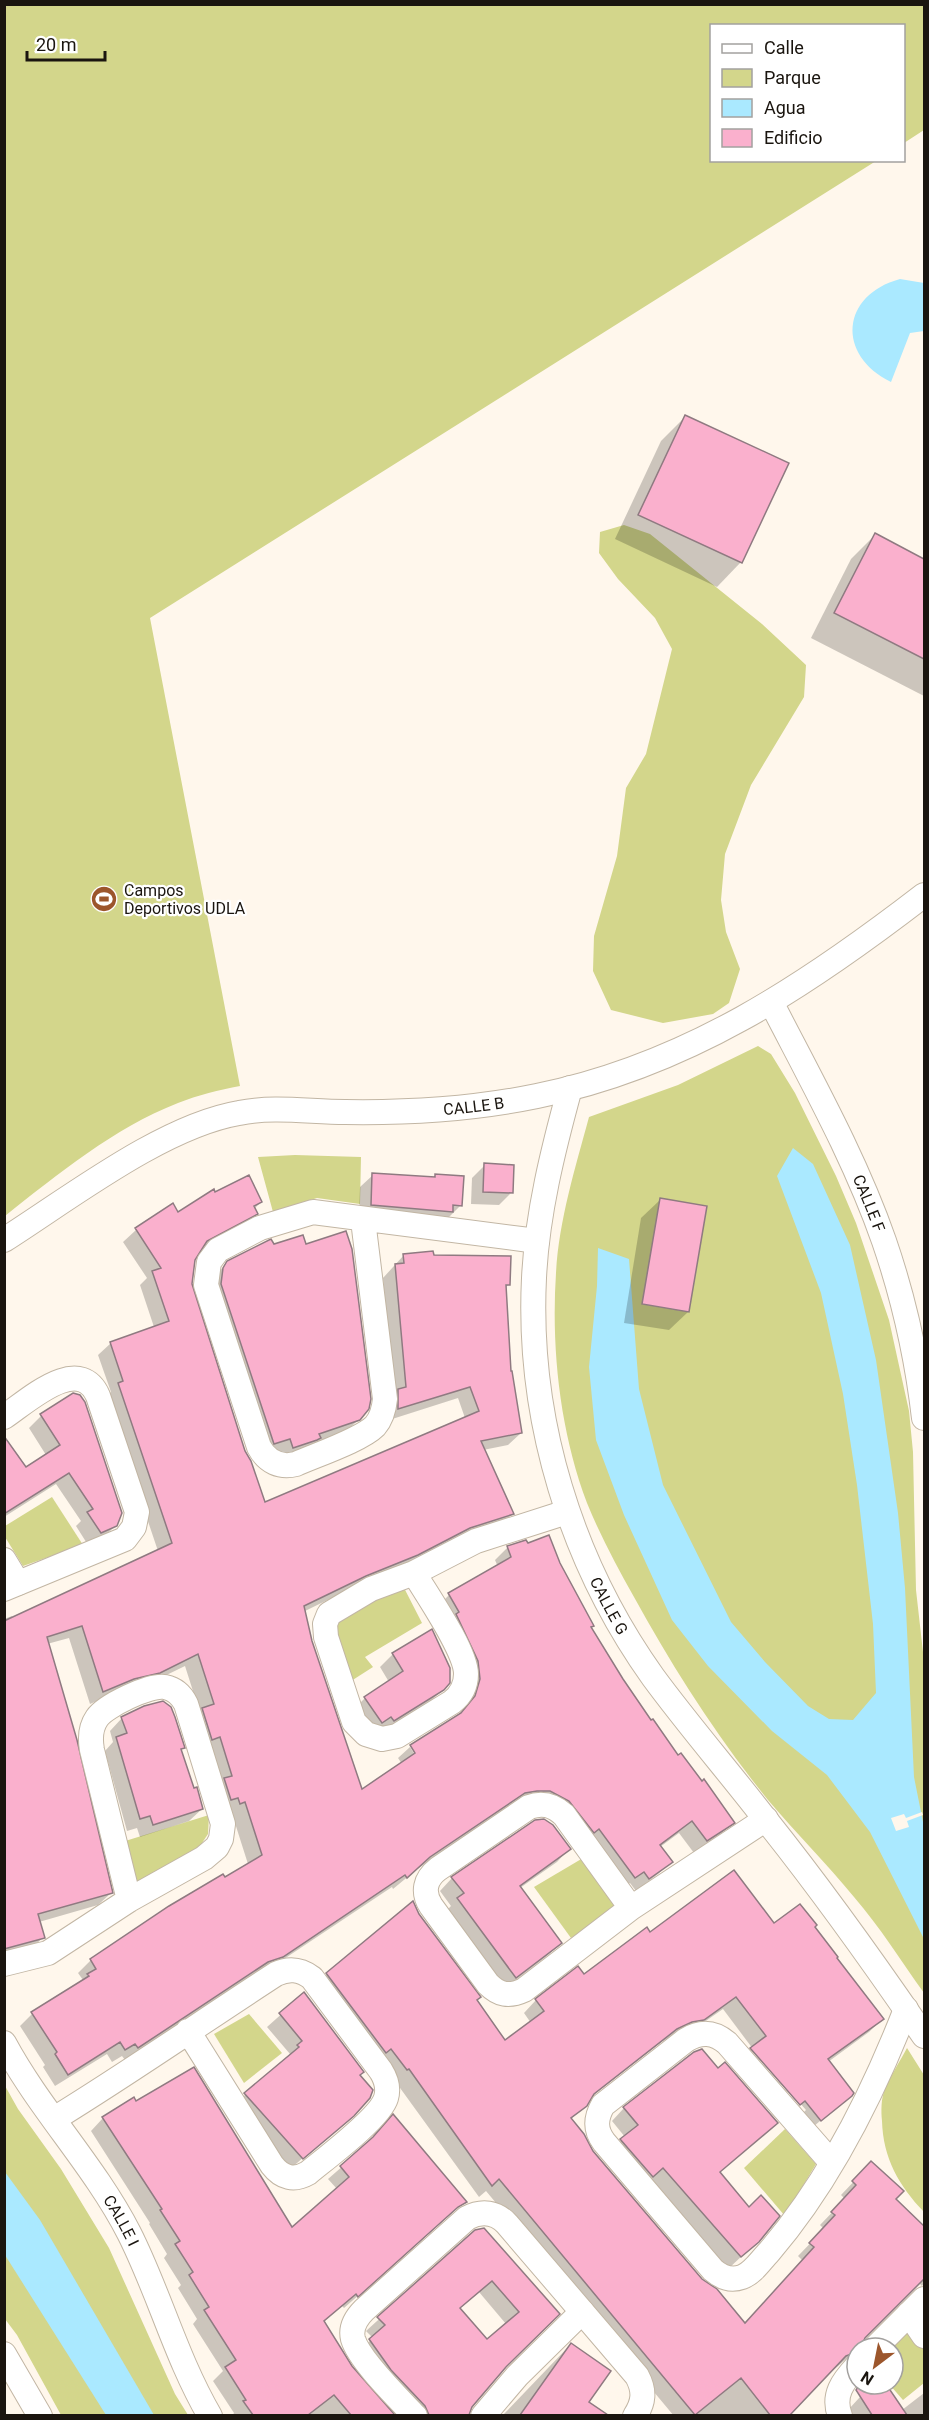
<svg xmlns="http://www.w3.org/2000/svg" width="929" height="2420" font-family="Roboto,sans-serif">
<rect width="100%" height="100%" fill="#fff7ec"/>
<g fill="#d3d68b">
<path d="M5,4L924,5V130L904,143V26H712V160L876,161L150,618L240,1086C219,1090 198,1095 178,1103C114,1128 58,1174 5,1216Z"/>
<polygon points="624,525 650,534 762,624 806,665 804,697 751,785 725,854 721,900 726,932 740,969 729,1003 713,1014 663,1023 611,1010 593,971 594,936 617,856 626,788 646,754 672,649 655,618 618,579 599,553 600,532"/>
<path d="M758,1046L771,1054L795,1093L836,1176L856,1223L889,1320L909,1411L913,1452L916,1590L924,1661V1993C901,1961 880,1927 854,1897C827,1864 796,1833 768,1800C717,1737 673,1668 634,1597C617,1567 600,1535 587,1503C560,1431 551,1349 556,1273C559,1220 575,1169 589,1117L678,1085Z"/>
<polygon points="295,1155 361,1157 360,1204 317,1198 273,1212 258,1157"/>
<polygon points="52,1497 83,1545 23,1566 5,1537 5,1526"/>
<polygon points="401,1582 422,1623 365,1657 373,1667 348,1683 334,1638 337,1620"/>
<polygon points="209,1815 208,1834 200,1846 136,1883 122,1842"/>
<polygon points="583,1858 619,1906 571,1938 534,1887"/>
<polygon points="249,2014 282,2053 244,2083 214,2034"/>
<path d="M907,2048L924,2075V2212C899,2186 883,2158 882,2121C881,2111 881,2098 885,2089C891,2075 900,2061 907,2048Z"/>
<polygon points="4,2084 18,2109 61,2169 109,2248 175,2394 188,2415 61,2415 17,2335 5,2319"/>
<polygon points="785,2129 816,2164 785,2216 744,2168"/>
<polygon points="907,2333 914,2335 924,2347 924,2383 903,2400 889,2384 893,2384 893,2348 888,2348 901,2335"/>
</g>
<g fill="#aae9ff">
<path d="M900,279L924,283V331L910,333L891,382C836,355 841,295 900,279Z"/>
<polygon points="793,1148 813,1164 850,1245 876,1360 898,1513 905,1588 914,1777 924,1827 924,1939 870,1832 827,1775 772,1731 708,1666 672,1620 624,1515 596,1440 589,1367 597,1286 598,1248 629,1259 639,1389 663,1485 731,1622 765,1662 808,1706 829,1719 853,1720 876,1693 873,1624 857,1485 843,1394 821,1293 777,1176"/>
<polygon points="5,2172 40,2220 154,2415 106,2415 5,2255"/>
</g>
<polygon fill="#fff7ec" points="922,1812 923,1815 907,1821 909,1827 896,1831 891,1818 904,1814 906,1818"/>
<g fill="#0003" fill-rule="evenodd">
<polygon points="685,417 741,562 717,587 615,539 661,441"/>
<polygon points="875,535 924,560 924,696 811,638 851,559"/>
<polygon points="485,1165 512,1192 499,1205 471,1204 472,1178"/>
<polygon points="373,1175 433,1179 436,1176 461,1205 448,1218 359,1217 360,1187"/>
<polygon points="215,1194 261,1202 254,1209 256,1213 243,1226 199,1250 194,1259 190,1284 244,1452 264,1504 465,1418 458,1398 386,1421 393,1395 383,1278 404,1255 432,1257 509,1284 505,1288 509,1373 521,1433 508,1445 483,1450 512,1514 500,1526 352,1588 303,1612 311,1642 361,1792 402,1764 398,1758 410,1747 418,1760 413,1747 410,1747 457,1717 463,1710 468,1693 437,1607 449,1595 498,1567 495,1560 508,1547 559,1564 590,1628 650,1722 733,1822 720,1835 694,1853 679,1833 660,1847 671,1862 658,1874 636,1891 630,1883 622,1889 556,1813 510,1806 416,1870 393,1889 392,1887 269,1969 125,2060 122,2056 112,2062 107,2054 55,2086 43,2067 45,2065 20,2026 32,2014 83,1980 78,1973 91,1960 169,1908 248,1864 185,1666 146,1685 120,1691 90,1704 69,1638 47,1644 111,1893 98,1905 39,1922 43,1937 31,1950 4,1957 4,1619 12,1616 13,1619 158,1551 106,1397 111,1392 98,1355 111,1343 154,1327 140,1285 147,1278 123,1242 136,1230 172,1205 178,1214"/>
<polygon points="660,1200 688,1312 669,1330 624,1323 641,1218"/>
<polygon points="228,1262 359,1419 346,1432 315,1443 307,1451 280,1459 261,1456 215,1276"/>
<polygon points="41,1416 115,1526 102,1539 88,1545 76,1526 81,1521 56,1484 4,1517 4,1438 25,1469 46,1455 29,1428"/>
<polygon points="431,1631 442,1690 429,1703 381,1733 353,1710 365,1698 389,1682 380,1667 393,1654"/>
<polygon points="122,1718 183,1748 180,1751 193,1790 202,1809 189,1821 140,1837 137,1828 127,1831 105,1751 113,1742 110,1731"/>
<polygon points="569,1849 557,1862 520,1888 560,1943 547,1956 504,1989 446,1911 451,1906 440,1891 452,1878"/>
<polygon points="418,1915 505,2042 531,2023 524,2013 536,2000 583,1976 650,1935 774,1926 813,1927 882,2019 869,2032 828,2062 839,2105 807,2132 739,2062 750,2050 804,2112 806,2110 753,2049 723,2009 690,2032 678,2034 663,2041 590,2098 570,2120 592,2152 701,2280 744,2325 802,2260 798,2256 824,2229 820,2225 845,2199 841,2195 859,2176 894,2199 924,2228 924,2283 922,2286 918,2282 864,2337 856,2351 819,2382 788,2416 674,2416 486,2191 479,2197 395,2081 315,1987 327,1974"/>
<polygon points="304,1994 358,2075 352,2115 289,2170 233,2106 290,2054 267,2027"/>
<polygon points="718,2070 776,2123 719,2173 758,2241 728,2269 609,2153 625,2137 612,2121 624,2108"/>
<polygon points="103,2118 292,2229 337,2189 328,2179 368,2144 465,2202 344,2308 342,2306 323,2322 358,2378 393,2416 232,2416 234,2413 213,2381 223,2371 193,2324 197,2319 178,2288 181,2285 164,2258 167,2254 149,2224 150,2223 91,2131"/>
<path d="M476,2231L558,2314L504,2367L471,2406L467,2416H408L357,2353L373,2338L366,2331ZM479,2292L506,2324L487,2341L459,2309Z"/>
<polygon points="571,2344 587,2402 605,2416 502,2416"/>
<polygon points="880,2384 884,2384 902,2410 924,2393 924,2416 852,2416 848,2410 860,2397"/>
</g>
<g fill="#fab0cd" stroke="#8f7a81" stroke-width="1.5" fill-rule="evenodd">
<polygon points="685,415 789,463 742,563 638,515"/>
<polygon points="875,533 924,559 924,659 834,613"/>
<polygon points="484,1163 514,1165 513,1193 483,1192"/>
<polygon points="372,1173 435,1177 435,1174 464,1176 462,1206 453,1205 453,1212 371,1205"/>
<polygon points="249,1175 262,1202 254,1206 258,1214 207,1241 195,1260 192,1284 245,1451 251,1461 265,1502 479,1411 470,1387 398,1409 398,1389 406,1387 395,1264 404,1263 403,1254 433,1251 434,1255 511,1256 510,1285 506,1285 511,1371 512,1371 522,1433 481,1441 514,1514 470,1528 418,1555 366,1576 304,1606 312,1641 362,1789 415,1753 410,1745 461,1713 475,1696 480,1679 478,1661 456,1614 459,1612 448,1593 511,1557 507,1546 526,1540 528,1543 549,1535 560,1563 594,1626 591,1627 623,1679 651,1720 653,1719 678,1755 681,1753 702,1781 704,1779 735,1823 707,1841 692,1821 660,1845 673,1862 649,1879 644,1872 635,1878 599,1829 594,1833 569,1801 550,1791 537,1791 525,1793 430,1857 407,1878 405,1875 283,1957 268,1962 138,2048 135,2044 125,2050 120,2042 68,2075 55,2054 57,2052 31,2012 89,1976 87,1974 96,1969 90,1959 169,1906 223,1874 225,1877 262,1855 245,1802 240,1804 238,1798 231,1800 224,1778 232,1776 220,1737 212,1740 202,1708 214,1704 198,1654 160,1673 134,1679 103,1692 82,1626 47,1637 77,1740 113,1893 38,1914 45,1938 4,1949 4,1621 172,1543 118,1383 123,1381 110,1342 169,1321 152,1271 161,1268 135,1228 173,1203 178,1212 214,1189 215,1192"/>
<polygon points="660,1198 707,1206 689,1312 642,1304"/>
<polygon points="346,1231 352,1249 371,1399 369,1409 360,1420 319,1434 321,1438 317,1440 293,1448 290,1439 274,1444 221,1284 223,1268 227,1261 271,1239 274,1244 303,1235 306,1244"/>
<polygon points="73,1393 80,1395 85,1402 122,1513 117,1526 101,1533 87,1512 93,1509 69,1473 4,1514 4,1436 26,1467 60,1445 40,1414"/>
<polygon points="432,1629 450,1668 450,1683 444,1690 394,1721 391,1717 382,1723 364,1697 403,1671 392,1653"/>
<polygon points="163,1701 171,1707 175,1717 185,1748 181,1749 194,1788 197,1787 203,1809 153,1825 150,1816 140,1819 116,1737 127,1733 121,1717 144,1706"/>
<polygon points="544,1819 553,1825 571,1849 520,1886 562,1943 516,1978 457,1898 464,1893 451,1877 535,1820"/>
<polygon points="734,1870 774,1923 800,1904 817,1925 815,1927 838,1957 837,1958 884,2019 828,2059 854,2093 852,2096 821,2121 805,2101 800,2105 750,2048 766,2036 736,1997 704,2020 692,2022 677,2029 594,2094 587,2106 571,2118 584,2134 593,2151 702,2279 717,2289 745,2323 814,2247 809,2243 835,2215 831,2212 856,2185 852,2181 871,2161 904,2191 896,2199 924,2226 924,2279 865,2338 861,2347 857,2348 857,2352 846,2356 790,2415 770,2415 741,2378 695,2415 499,2179 492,2186 409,2069 407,2070 391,2049 386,2053 326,1973 413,1901 419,1914 481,1997 477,2000 505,2040 544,2011 535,1999 578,1966 584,1974 647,1927 650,1932"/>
<polygon points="304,1992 364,2072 360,2075 373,2090 370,2098 354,2116 303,2159 244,2093 299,2047 297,2045 302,2041 279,2013"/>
<polygon points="702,2049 718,2068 725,2062 778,2123 720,2172 749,2207 761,2195 780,2216 759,2242 741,2257 663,2168 653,2177 620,2139 638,2125 623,2107 694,2052"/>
<polygon points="194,2067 292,2227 349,2177 340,2166 373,2137 393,2114 467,2202 458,2207 358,2297 356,2294 324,2321 352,2366 395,2415 351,2415 334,2395 308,2415 253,2415 243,2401 246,2400 225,2367 236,2360 204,2310 209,2307 189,2275 193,2272 175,2244 180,2241 160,2210 162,2209 102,2117 134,2097 136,2101"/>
<path d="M484,2228L560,2314L506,2367L472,2407L469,2415H429L425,2406L391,2370L369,2339L385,2325L377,2317L475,2230ZM492,2281L519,2312L487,2339L460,2308Z"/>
<polygon points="571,2343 611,2371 589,2402 608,2415 520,2415"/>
<polygon points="860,2384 886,2384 907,2415 872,2415 856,2390"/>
</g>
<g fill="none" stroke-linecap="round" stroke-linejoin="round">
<g stroke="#c2b6a4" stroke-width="26">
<g id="minor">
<path id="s1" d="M771,1002C811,1080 855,1158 884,1241C904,1299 917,1358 924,1418"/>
<path id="s2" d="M570,1088C553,1150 537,1214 534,1278C527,1419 571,1562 653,1677C689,1726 729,1772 766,1820C822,1890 874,1963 924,2036"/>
<path d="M363,1220L385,1399C384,1409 382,1418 375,1426C361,1440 316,1455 296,1464C280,1468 267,1462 259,1447L206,1285L209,1262L218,1250L260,1228L313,1212L537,1241"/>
<path id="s3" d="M4,1240C70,1198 163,1126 239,1113C274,1106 310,1112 345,1112C409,1113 474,1109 537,1096C686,1066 806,986 924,895"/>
<path d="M4,1417C28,1401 79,1353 98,1396L137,1512L134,1527L125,1539L4,1589"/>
<polyline points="4,1560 18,1583"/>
<path d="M414,1573C427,1595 466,1651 466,1674C466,1686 461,1695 452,1702L397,1736L382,1739L366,1734L354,1722L326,1637L325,1624L329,1614L371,1589L414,1573L476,1541L567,1512"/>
<path d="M631,1908L564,1815C553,1805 543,1802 529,1807L438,1869C425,1879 422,1892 431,1906L488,1984C499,1995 509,1997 524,1990L631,1908L766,1819"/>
<path d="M4,1964L48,1953L129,1900L204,1858L217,1847L221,1839L223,1824L186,1704C182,1696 175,1689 165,1687C150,1684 105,1706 97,1718C90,1728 90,1739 92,1750L129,1900"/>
<path id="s4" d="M4,2043C40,2110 94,2165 129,2233C159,2292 176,2358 210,2416"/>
<path d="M54,2119C129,2073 202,2022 276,1974C289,1968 300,1969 312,1978L381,2071C386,2079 389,2088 386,2098C380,2118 326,2158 308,2173C294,2181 282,2178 272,2165L188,2031"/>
<path d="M831,2162L727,2043C714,2032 701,2031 686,2040L603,2105C595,2119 595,2130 604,2142L713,2270C721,2277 731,2281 742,2277C753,2273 761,2260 769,2252C829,2182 873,2094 906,2009"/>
<polyline points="909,2314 924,2336"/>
<polyline points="875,2348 924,2299"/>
<polyline points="4,2354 40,2416"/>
<path d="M415,2416C399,2399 359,2360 353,2339C350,2327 356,2318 364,2310L467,2218C482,2210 496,2212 507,2224L637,2376C645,2391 644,2402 635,2416"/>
<polyline points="483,2416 517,2376 582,2312"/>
<path d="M840,2416C832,2395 843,2381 857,2366"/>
</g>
</g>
<use href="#minor" stroke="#fff" stroke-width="24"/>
</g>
<defs>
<g id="stadium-disc" transform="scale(1.35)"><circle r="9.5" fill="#9c562c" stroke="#fff"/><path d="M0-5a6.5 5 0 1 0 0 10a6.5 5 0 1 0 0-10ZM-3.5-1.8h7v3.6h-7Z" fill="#fff"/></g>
</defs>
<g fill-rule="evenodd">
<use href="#stadium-disc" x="104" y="899"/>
</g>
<g text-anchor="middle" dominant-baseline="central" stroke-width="4.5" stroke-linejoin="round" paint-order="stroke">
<g font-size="16" fill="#1a150f" stroke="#fff" text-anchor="start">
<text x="124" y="890">Campos<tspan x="124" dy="18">Deportivos UDLA</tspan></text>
</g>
<g font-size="16" fill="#1a150f" stroke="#fff">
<text stroke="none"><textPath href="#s3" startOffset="504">CALLE B</textPath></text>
<text stroke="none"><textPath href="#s1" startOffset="224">CALLE F</textPath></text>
<text stroke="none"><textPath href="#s2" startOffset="534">CALLE G</textPath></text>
<text stroke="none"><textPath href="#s4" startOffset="213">CALLE I</textPath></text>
</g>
</g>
<rect width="929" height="2420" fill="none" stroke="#1a150f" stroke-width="12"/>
<rect x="710" y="24" width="195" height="138" fill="#ffffff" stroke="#a3a19f" stroke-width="1.5"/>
<rect x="722" y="44" width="30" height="9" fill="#ffffff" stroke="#a3a19f" stroke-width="1.5"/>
<text x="764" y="54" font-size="18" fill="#1a150f">Calle</text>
<rect x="722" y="69" width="30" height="18" fill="#d3d68b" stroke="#a3a19f" stroke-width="1.5"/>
<text x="764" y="84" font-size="18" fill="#1a150f">Parque</text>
<rect x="722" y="99" width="30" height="18" fill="#aae9ff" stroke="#a3a19f" stroke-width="1.5"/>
<text x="764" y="114" font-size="18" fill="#1a150f">Agua</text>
<rect x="722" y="129" width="30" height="18" fill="#fab0cd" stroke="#a3a19f" stroke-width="1.5"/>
<text x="764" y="144" font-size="18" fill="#1a150f">Edificio</text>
<g transform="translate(875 2366) rotate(212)"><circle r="28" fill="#ffffff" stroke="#a3a19f" stroke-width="1.5"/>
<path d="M0-4.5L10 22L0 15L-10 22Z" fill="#9c562c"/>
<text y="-9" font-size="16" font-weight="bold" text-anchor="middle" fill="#1a150f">N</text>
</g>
<path d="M27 51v9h78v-9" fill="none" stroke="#1a150f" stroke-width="3"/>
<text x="36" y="51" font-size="18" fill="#1a150f" stroke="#ffffff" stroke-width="4.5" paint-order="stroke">20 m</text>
</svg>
